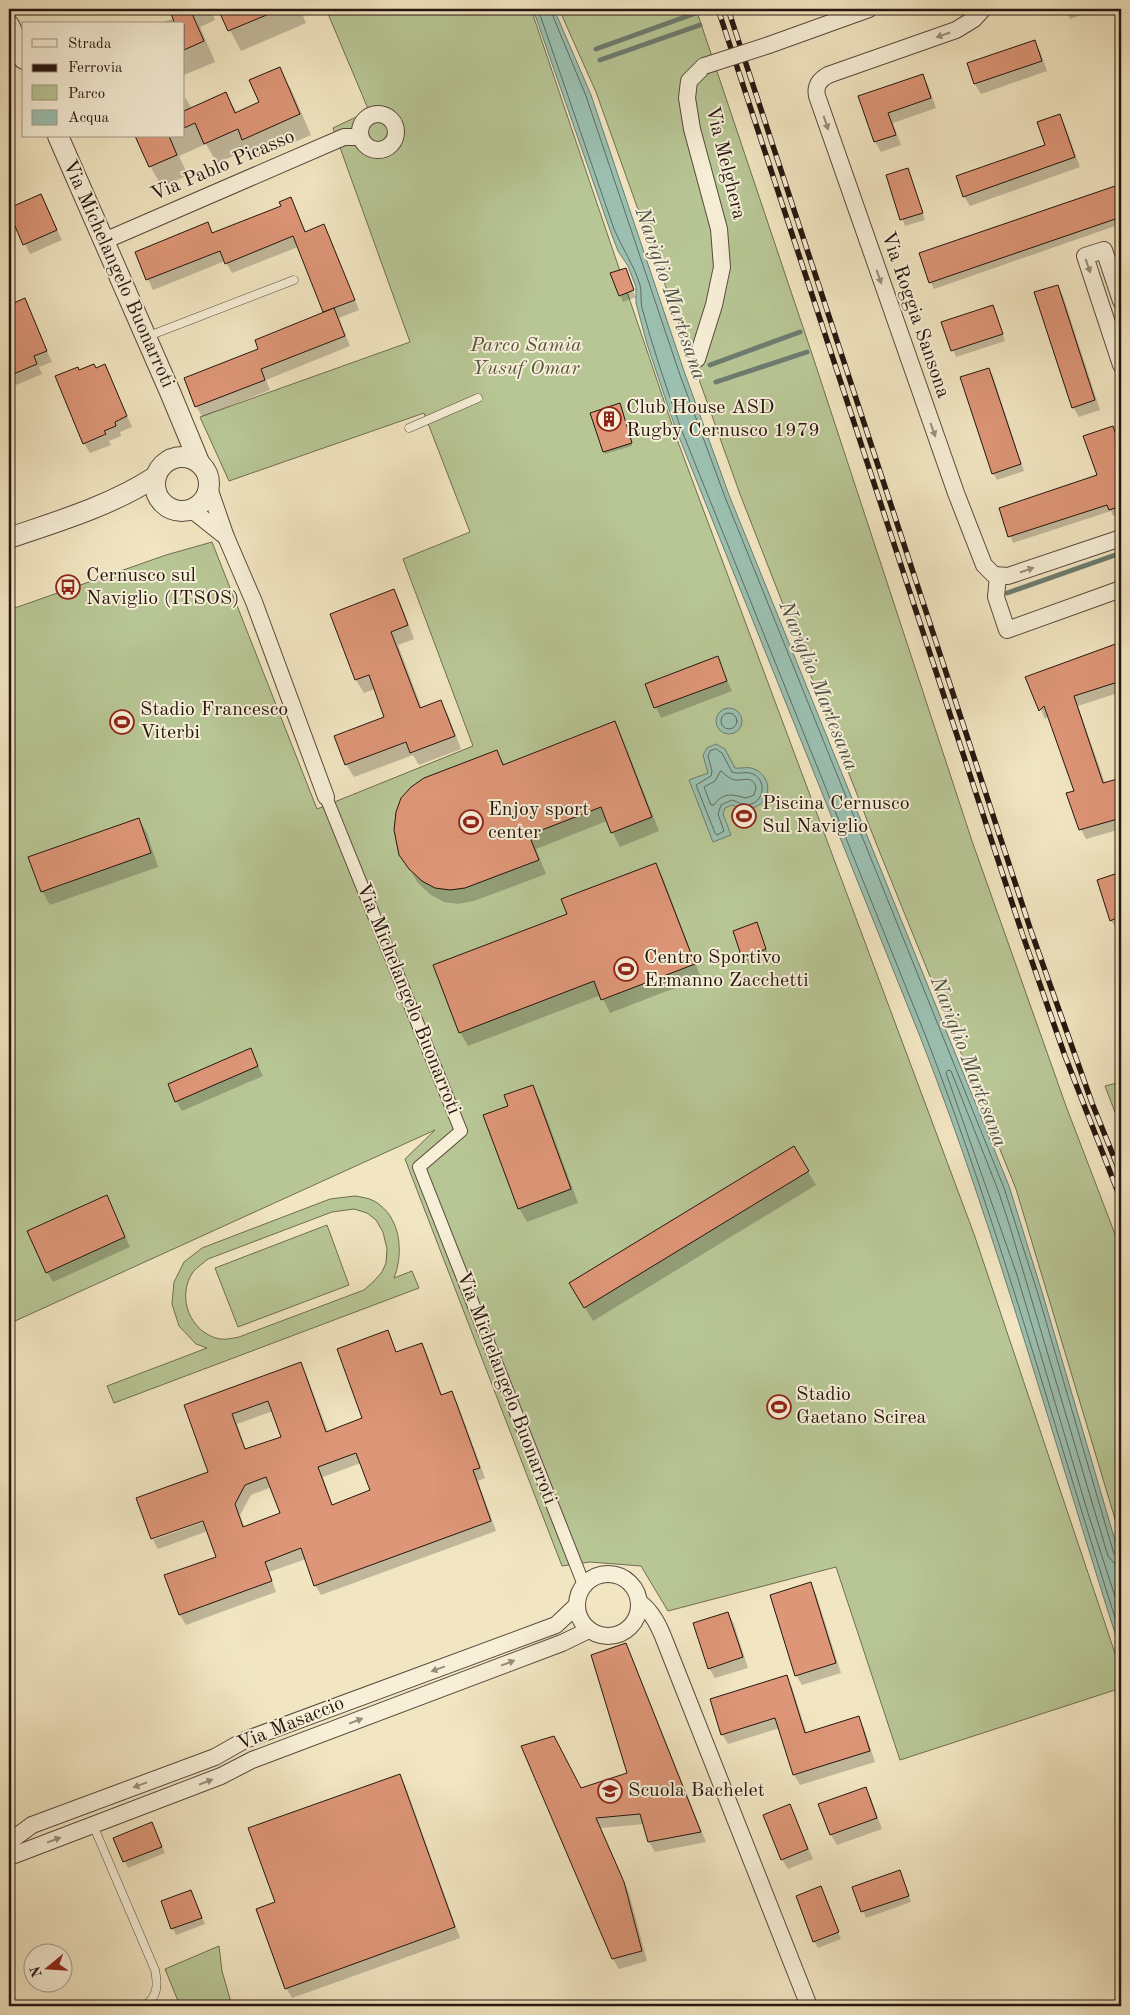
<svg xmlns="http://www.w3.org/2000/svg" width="1130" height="2015" font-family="'Old Standard TT',serif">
<rect width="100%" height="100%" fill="#f2e6c2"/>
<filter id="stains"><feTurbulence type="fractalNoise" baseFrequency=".004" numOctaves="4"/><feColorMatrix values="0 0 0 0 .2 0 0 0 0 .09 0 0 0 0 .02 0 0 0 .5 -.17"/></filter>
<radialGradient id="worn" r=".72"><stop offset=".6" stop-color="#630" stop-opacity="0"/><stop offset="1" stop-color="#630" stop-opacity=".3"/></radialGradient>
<g fill="#b8c695" stroke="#6e6e52" fill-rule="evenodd">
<polygon points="326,9 531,9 678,442 974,1234 1121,1671 1121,1688 900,1760 836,1567 668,1611 641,1566 590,1562 562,1566 405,1159 435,1130 15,1321 9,1305 9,610 166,555 212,542 317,809 473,746 403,559 470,532 424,413 229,481 200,417 410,342 333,128 369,111"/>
<polygon points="559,9 696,9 813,357 972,841 1066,1106 1121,1250 1121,1539 1016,1189 876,843 740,494 596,92"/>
<polygon points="1121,1082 1121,1128 1105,1086"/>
<path d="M355,1196C361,1197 369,1198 374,1201C401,1216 404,1253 394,1278L412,1271L419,1288L114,1403L107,1386L207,1348L196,1344L179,1326L172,1304L174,1282L184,1262L202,1248L330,1199ZM354,1209L367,1213L376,1220L383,1232L387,1249L386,1263L382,1272L374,1281L364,1290L239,1337C233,1338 226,1340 220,1339C190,1333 176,1297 193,1272C197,1267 204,1263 208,1259L332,1212Z"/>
<polygon points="327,1225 349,1285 238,1327 215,1268"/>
<polygon points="219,1946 222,1971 232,2006 180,2006 165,1969"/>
</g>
<g fill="#9bc0b1" stroke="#6c7c70">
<path d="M533,9H554L591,95L685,374L729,495L1009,1186L1042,1292L1121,1561V1652C1055,1447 999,1239 921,1039L675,427L647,344L636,303V287L628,266L618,251L610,230Z"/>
<circle cx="729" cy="721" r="13"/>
<path d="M716,744L725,749L735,768C741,769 748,766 754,769C779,779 769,820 732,805L725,808L723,814L731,835L713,842L689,780L708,773L703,755L707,748Z"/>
</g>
<g fill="#0003" fill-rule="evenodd">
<polygon points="170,9 211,9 215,20 200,27 215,62 184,75 184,24 159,24 174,18"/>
<polygon points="219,9 300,9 306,23 241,51"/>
<polygon points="1065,9 1089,9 1090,12 1070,19"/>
<polygon points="1034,41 1040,51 1047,71 981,94 975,84"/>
<polygon points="279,69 291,89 311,135 255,159 249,149 217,163 206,144 179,156 188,175 162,187 150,166 137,136 184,136 185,97 192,109 226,94 237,113 261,103"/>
<polygon points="922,75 928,85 936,108 893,123 901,145 881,152 875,142 860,96"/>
<polygon points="1059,116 1065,126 1080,167 970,206 964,196 1047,145"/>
<polygon points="907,169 925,220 905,226 887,176"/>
<polygon points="1121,185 1121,224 934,289 931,283 921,254"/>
<polygon points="41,196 62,240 30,254 9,210"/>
<polygon points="291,199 306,232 324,225 329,235 359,310 339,318 350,346 266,380 270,390 202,417 196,406 260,350 325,313 298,247 232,273 225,261 153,290 136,252 207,224 213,234 282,207"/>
<polygon points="626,269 635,296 637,297 623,302 620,295"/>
<polygon points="1057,286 1063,296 1100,410 1079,417 1073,407"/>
<polygon points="13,300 16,304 24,300 52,362 39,367 42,374 9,388 9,302"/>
<polygon points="993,306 1005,341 956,357 942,323"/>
<polygon points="105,365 132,427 120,432 121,436 109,441 111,445 90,453 84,443 79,371 96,369"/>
<polygon points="989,369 993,376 1024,471 997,480 993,473"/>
<polygon points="621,407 632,446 605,454 604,452"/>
<polygon points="1112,427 1121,449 1121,513 1113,516 1111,511 1013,543 1000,509 1098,476"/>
<polygon points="394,591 401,604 414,639 398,645 422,709 441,702 448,715 461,749 419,765 413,755 354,777 346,764 386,717 375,689 364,693 356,680 331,614"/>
<polygon points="1121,644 1121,692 1078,706 1105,783 1121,779 1121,829 1086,839 1081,829 1076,791 1049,716 1045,719 1027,678"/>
<polygon points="717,658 732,691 661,718 646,685"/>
<polygon points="614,723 622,737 659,831 620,847 607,821 536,849 546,874 474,901 458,904 444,902 431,895 418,883 401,855 497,752 505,766"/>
<polygon points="139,820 147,833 158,867 50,905 42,891"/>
<polygon points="656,865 663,878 701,978 610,1013 601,995 468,1046 460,1032 568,915"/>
<polygon points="1121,873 1121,933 1119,934 1111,920 1099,881"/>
<polygon points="756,924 769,956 747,964 743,957"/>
<polygon points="250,1050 263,1076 182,1111 176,1101"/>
<polygon points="532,1086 540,1100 578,1203 527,1222 519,1208 510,1107"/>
<polygon points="793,1147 816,1185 593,1321 570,1283"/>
<polygon points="112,1207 130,1247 53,1282 47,1272"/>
<path d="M387,1332L397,1353L421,1344L427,1354L442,1395L451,1392L457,1402L485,1478L478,1481L496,1531L321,1595L315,1585L306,1559L269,1572L276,1592L186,1625L180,1615L166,1576L218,1557L208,1531L158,1549L153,1540L209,1520L210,1472L185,1406L300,1364L306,1374L328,1432L364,1419ZM273,1411L282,1437L246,1450L237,1424ZM361,1463L372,1491L333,1506L323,1477ZM272,1487L282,1514L245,1528L240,1515L251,1495Z"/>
<polygon points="810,1583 816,1594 841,1673 802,1685 796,1675"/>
<polygon points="728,1613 734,1624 748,1668 715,1678 709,1668"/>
<polygon points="626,1645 631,1655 706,1842 655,1852 649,1842 644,1824 601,1828 629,1893 647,1961 619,1969 613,1959 581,1790 629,1774"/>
<polygon points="786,1677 792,1687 807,1734 858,1717 864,1728 875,1762 800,1785 794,1775 780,1728 728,1744 722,1734"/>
<polygon points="399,1775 405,1785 460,1938 292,1998 286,1988 277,1903"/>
<polygon points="865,1788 871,1798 882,1829 837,1845 831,1835"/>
<polygon points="790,1805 813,1859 788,1869 782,1859"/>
<polygon points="152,1824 165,1853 128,1868 115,1839"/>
<polygon points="903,1878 911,1902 866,1918 854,1888"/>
<polygon points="821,1888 841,1939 818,1948 814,1941"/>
<polygon points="191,1891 205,1924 176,1935 162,1902"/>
</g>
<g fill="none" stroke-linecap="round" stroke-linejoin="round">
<g stroke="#606a60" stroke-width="1">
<path d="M538,9L614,229C622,248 634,265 640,285C642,292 640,300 642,308C653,348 666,387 680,426L926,1037C1002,1233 1056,1436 1121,1636"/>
<polyline points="550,9 586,96 680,375 725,497 1004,1188 1038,1294 1114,1554 1117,1557 1121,1558"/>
<circle cx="729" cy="721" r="8"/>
<path d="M716,749L722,753L732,772C739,775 747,770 755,775C766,782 764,800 751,804C744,806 738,802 732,800L721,805L718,814L724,831L717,835L715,833L696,785L711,776L712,771L708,756L710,751Z"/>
<path d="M721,771C725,774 729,779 735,780C744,781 752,775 756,787L754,795L746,798C733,795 724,791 714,805H711L704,787L715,781Z"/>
<polyline points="1121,1564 1114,1563 1108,1556 1010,1227 998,1190 951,1071 948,1070 946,1073 1017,1275 1087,1510 1121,1615"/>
</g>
<g stroke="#6c7c70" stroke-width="5">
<polyline points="596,49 696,13"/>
<polyline points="600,60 700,25"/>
<polyline points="710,365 800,332"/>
<polyline points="716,382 807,352"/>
<polyline points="1007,593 1121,553"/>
</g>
</g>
<g fill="#dd9677" stroke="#25150f" fill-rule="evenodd">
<polygon points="169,9 190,9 204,41 184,50 184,24 175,24"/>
<polygon points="218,9 281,9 228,31"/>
<polygon points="1035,40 1042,61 974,84 967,63"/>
<polygon points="280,67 300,114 242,140 238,129 204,144 195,123 184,128 184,111 226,92 235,113 259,102 249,80"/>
<polygon points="923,74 931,98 888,113 896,135 874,142 858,96"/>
<polygon points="1060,114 1075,157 963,197 956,176 1045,145 1037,122"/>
<polygon points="135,136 169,136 177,155 149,167"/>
<polygon points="908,168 923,213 900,220 886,175"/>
<polygon points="1121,184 1121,217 929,283 919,253"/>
<polygon points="41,194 57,230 23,245 9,212 9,208"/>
<polygon points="291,197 305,232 324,224 355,300 323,312 293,236 225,264 220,251 146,280 135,252 208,222 212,233 281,206 279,202"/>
<polygon points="626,268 634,290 619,296 610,273"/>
<polygon points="1058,285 1095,400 1072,408 1034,292"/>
<polygon points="25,298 47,351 34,356 37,364 9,376 9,305"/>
<polygon points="993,305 1003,334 951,351 941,322"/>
<polygon points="334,308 345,336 261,369 265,380 195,407 184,378 258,349 255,340"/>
<polygon points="94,364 96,368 105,364 127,416 115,422 116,426 104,431 106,434 83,444 55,376 78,367 79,370"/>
<polygon points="989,368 1021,464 992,474 960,377"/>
<polygon points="620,403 632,443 603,452 590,413"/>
<polygon points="1113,426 1121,450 1121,506 1109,510 1107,505 1008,537 999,508 1097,475 1083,436"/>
<polygon points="394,589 408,625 391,632 420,708 441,700 455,736 410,753 406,742 345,765 334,736 384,717 369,675 355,680 330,614"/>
<polygon points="1121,642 1121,681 1074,696 1103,783 1121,778 1121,818 1079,830 1066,793 1074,791 1044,706 1039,711 1025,677"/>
<polygon points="718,656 727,681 654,708 645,684"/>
<polygon points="615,721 652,817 611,833 601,807 529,835 539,860 465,888 450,890 435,888 422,881 409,869 399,855 394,830 396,812 401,798 411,787 424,778 497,750 503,765"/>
<polygon points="139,818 151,853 41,892 28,857"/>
<polygon points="656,863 695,964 601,1000 594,981 459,1033 433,965 567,914 561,899"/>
<polygon points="1121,872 1121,916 1110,921 1097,880"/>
<polygon points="757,922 766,949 742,958 733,931"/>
<polygon points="251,1048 258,1066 175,1102 168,1084"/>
<polygon points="533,1085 571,1189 518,1209 483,1115 508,1106 504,1095"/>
<polygon points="794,1146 809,1171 584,1308 569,1283"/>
<polygon points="107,1195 125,1237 46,1273 27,1231"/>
<path d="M388,1330L396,1352L422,1343L441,1395L452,1391L480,1468L473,1470L491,1521L314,1586L301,1548L265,1562L272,1581L179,1615L164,1575L216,1557L203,1521L151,1539L136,1498L208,1472L184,1405L301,1362L326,1432L362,1418L337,1349ZM268,1401L281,1437L245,1449L232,1414ZM356,1453L370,1490L332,1505L318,1467ZM266,1477L280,1513L243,1527L235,1504L245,1485Z"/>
<polygon points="811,1582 836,1663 795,1676 770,1595"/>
<polygon points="728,1612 743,1657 708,1669 693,1623"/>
<polygon points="626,1643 701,1832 648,1842 640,1814 596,1818 624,1882 642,1951 612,1959 521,1746 554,1736 581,1788 627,1773 591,1655"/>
<polygon points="787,1675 805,1733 859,1716 870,1751 793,1775 775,1718 721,1735 710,1699"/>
<polygon points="400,1774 455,1927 285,1989 256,1909 275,1902 248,1828"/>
<polygon points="866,1787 877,1818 830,1835 818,1804"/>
<polygon points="790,1804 808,1849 781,1860 763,1815"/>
<polygon points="152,1822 162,1847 123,1862 113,1838"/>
<polygon points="900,1870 909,1896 861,1912 852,1887"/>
<polygon points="821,1886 839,1932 813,1942 796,1896"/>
<polygon points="191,1890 202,1918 171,1929 161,1901"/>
</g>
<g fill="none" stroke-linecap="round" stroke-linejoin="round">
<g stroke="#58493c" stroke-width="9">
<g id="service">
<polyline points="146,337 294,280"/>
<polyline points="409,428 478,398"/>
<path d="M93,1825L155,1970C158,1985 158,1997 144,2006"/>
</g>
</g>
<g stroke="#58493c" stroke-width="14">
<polyline id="pedestrian" points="326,797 461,1131 419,1167 584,1585"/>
</g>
<g stroke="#58493c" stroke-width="18">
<g id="minor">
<path d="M983,9L974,19L956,30L828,75C819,80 815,86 817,96L956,493L984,565L994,575L1008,576L1121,538"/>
<polyline points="769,45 869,9"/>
<circle cx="378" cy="132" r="18"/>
<polyline points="104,241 344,137 360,137"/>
<polyline points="1121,301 1104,250 1085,256 1121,365"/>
<polyline points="697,359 714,305 722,267 719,229 692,129 687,98 689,81 704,66"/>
<polyline points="209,488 226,537 254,602 326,797"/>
<polyline points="192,510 226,537"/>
<polyline points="998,576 996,597 1007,630 1121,589"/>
<circle cx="608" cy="1605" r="31"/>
<path d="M639,1602C653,1612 660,1628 666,1644L809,2006"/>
<polyline points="9,1842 32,1825 215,1757 245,1740 556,1625 576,1606"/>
<polyline points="9,1857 221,1776 252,1760 562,1643 589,1630"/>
</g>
</g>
<g stroke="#58493c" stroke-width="22">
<g id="tertiary">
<polyline points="9,25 24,59"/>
<polyline points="58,136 170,392 199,462"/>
<circle cx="182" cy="484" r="27"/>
<path d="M9,538C59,521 110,506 155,477"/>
</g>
</g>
<use href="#service" stroke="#f7efd7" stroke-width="8"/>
<use href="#pedestrian" stroke="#f7efd7" stroke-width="12"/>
<use href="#minor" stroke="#f7efd7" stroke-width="16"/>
<use href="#tertiary" stroke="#f7efd7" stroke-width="20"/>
<g stroke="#25150f" stroke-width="5.5">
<g id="rail">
<polyline points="718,9 1022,933 1065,1056 1121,1200"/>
<polyline points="728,9 1031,931 1092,1103 1121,1175"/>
</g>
</g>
<use href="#rail" stroke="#f7efd7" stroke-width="4" stroke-dasharray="11" stroke-linecap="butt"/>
<g stroke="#58493c" stroke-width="18" stroke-linecap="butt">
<polyline id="minor-bridge" points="704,66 769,45"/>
</g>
<use href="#minor-bridge" stroke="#f7efd7" stroke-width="16"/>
</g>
<defs><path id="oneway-solid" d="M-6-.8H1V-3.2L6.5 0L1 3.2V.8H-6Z" transform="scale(1.25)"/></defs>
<g fill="#988d7d">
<use href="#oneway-solid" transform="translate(943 35) rotate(161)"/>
<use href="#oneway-solid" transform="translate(826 123) rotate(71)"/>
<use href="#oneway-solid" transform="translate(1088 266) rotate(71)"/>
<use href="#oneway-solid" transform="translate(879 277) rotate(71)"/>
<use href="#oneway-solid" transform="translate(933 430) rotate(70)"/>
<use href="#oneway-solid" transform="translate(1027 570) rotate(-19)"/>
<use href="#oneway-solid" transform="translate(508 1663) rotate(-21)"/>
<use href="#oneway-solid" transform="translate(438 1669) rotate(160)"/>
<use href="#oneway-solid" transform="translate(356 1721) rotate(-21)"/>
<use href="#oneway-solid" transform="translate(206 1782) rotate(-21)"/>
<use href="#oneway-solid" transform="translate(140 1785) rotate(160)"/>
<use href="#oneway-solid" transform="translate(54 1840) rotate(-21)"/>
</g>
<defs>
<g id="building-ring" transform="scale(1.25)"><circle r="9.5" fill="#f7efd7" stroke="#8f2418" stroke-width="1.5"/><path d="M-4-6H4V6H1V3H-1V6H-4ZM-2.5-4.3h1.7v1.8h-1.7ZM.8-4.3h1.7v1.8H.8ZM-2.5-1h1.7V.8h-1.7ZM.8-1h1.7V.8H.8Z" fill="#8f2418"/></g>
<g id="bus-ring" transform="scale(1.25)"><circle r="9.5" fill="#f7efd7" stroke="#8f2418" stroke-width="1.5"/><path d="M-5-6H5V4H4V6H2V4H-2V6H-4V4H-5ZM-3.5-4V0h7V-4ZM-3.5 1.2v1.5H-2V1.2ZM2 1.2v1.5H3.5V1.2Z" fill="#8f2418"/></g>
<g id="stadium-ring" transform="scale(1.25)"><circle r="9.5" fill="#f7efd7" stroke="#8f2418" stroke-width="1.5"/><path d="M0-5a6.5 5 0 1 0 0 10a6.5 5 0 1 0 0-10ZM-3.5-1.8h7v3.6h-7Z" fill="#8f2418"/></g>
<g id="school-ring" transform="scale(1.25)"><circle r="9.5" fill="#f7efd7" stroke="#8f2418" stroke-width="1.5"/><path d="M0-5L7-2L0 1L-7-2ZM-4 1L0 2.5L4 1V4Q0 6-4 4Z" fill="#8f2418"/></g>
</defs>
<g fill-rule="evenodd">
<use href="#building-ring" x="609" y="419"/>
<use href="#bus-ring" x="68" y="587"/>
<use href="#stadium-ring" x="122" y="722"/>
<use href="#stadium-ring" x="744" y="816"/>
<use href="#stadium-ring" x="471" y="822"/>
<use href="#stadium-ring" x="626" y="969"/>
<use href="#stadium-ring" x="779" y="1407"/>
<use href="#school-ring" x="610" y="1791"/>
</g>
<g text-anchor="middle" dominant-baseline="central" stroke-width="4" stroke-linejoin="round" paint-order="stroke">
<g font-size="20" fill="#25150f" stroke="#f7efd7">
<text transform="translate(725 163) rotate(76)">Via Melghera</text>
<text transform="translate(223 166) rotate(-23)">Via Pablo Picasso</text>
<text transform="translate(118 274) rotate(66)">Via Michelangelo Buonarroti</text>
<text transform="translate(915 315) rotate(71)">Via Roggia Sansona</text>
<text transform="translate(408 999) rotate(68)">Via Michelangelo Buonarroti</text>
<text transform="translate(506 1388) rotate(69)">Via Michelangelo Buonarroti</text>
<text transform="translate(291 1724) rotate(-22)">Via Masaccio</text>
</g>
<g font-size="20" font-style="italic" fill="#58533e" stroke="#f7efd7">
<text x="526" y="346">Parco Samia<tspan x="526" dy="23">Yusuf Omar</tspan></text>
</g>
<g font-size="20" fill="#25150f" stroke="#f7efd7" text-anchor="start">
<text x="626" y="408">Club House ASD<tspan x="626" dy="23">Rugby Cernusco 1979</tspan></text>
<text x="86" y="576">Cernusco sul<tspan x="86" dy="23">Naviglio (ITSOS)</tspan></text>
<text x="140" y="710">Stadio Francesco<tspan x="140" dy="23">Viterbi</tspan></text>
<text x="762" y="804">Piscina Cernusco<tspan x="762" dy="23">Sul Naviglio</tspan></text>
<text x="488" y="810">Enjoy sport<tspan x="488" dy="23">center</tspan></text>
<text x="644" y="958">Centro Sportivo<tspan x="644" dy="23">Ermanno Zacchetti</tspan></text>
<text x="796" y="1395">Stadio<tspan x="796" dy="23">Gaetano Scirea</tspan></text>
<text x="628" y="1791">Scuola Bachelet</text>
</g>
<g font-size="21" font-style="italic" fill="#4e5148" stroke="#f7efd7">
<text transform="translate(670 294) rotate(71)">Naviglio Martesana</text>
<text transform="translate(818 686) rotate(68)">Naviglio Martesana</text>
<text transform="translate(968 1062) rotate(69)">Naviglio Martesana</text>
</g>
</g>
<rect width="1130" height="2015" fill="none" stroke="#f2e6c2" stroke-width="30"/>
<rect x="10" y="10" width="1110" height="1995" fill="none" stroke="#25150f" stroke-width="2.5"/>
<rect x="15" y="15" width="1100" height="1985" fill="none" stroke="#25150f"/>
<rect x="22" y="22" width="162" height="115" fill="#f7efd7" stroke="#a39887"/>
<rect x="32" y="39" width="25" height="8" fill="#f7efd7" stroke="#a39887"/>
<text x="68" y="48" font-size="15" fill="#25150f">Strada</text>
<rect x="32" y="64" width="25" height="8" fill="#25150f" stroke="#a39887"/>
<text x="68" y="72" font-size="15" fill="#25150f">Ferrovia</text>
<rect x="32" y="85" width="25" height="15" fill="#b8c695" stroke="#a39887"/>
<text x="68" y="98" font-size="15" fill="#25150f">Parco</text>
<rect x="32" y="110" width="25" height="15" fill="#9bc0b1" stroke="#a39887"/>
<text x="68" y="122" font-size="15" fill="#25150f">Acqua</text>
<g transform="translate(48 1968) rotate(252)"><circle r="24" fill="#f7efd7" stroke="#a39887"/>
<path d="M0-4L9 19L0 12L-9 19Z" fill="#8f2418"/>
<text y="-8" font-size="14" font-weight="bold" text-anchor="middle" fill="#25150f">N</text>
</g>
<rect width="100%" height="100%" filter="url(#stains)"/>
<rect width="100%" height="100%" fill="url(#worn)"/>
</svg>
